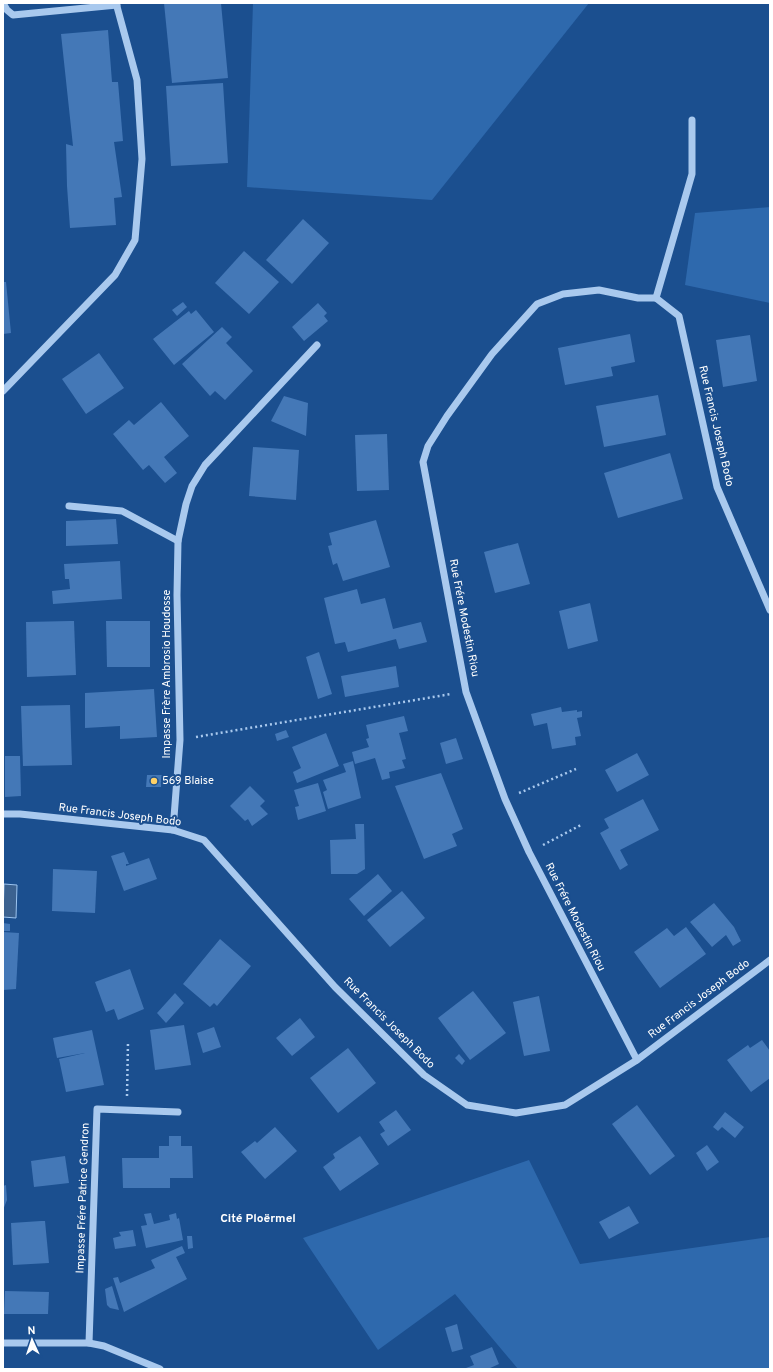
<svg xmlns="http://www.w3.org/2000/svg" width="773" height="1372" font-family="Overpass,sans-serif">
<rect width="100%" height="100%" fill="#1b4f8f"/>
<g fill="#2e69ad">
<polygon points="253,3 589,3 432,200 247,187"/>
<polygon points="770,207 770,303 685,285 695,213"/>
<polygon points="529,1160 580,1264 770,1237 770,1369 518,1369 455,1294 378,1350 303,1238"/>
</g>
<polygon fill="#3c6290" stroke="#9cc4f0" points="4,884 17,885 16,918 3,917"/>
<g fill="#4478b7">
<polygon points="164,3 221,3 228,78 172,83"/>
<polygon points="108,30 112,82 118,82 123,141 114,142 122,197 114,198 116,225 70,228 67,186 66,144 73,146 61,34"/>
<polygon points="223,83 228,163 171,166 166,86"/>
<polygon points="303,219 329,243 292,284 266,260"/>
<polygon points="244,251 279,282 249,314 215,283"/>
<polygon points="3,282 6,282 11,333 3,334"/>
<polygon points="183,302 187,307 177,316 172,310"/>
<polygon points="318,303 327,313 324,316 328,321 304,341 292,327"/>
<polygon points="196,310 214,332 174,365 153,339 189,311 191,314"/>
<polygon points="222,327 232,337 226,343 253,371 225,400 215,391 210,396 182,364"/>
<polygon points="630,334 635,362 611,367 613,376 565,385 558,348"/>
<polygon points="750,335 757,381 723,387 716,340"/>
<polygon points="99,353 124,388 86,414 62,379"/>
<polygon points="658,395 666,435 604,447 596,406"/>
<polygon points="284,396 308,403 306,436 271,421"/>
<polygon points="161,402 189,436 164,457 177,473 165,483 149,465 143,470 113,434 129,420 134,425"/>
<polygon points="387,434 389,490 357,491 355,435"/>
<polygon points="253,447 299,450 296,500 249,496"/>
<polygon points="670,453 683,499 618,518 604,473"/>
<polygon points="116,519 118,544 66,546 66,521"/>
<polygon points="376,520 390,567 343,581 337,563 333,565 328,546 332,545 329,533"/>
<polygon points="518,543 530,584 495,593 484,552"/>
<polygon points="120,561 122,599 53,604 52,591 70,589 69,579 65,579 64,564"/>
<polygon points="357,589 361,604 385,598 393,629 421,622 427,642 399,649 396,639 348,652 345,642 335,644 324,598"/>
<polygon points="590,603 598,641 568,649 559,611"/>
<polygon points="70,621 74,621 76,675 27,677 26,622"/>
<polygon points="106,621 150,621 150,667 107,667"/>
<polygon points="319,652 332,694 318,699 306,657"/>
<polygon points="396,666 399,687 345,697 341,676"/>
<polygon points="154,689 157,737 120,739 120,726 85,728 85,693"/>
<polygon points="70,705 72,765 23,766 21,706"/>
<polygon points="561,707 562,712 577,710 577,712 582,711 582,717 577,718 581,736 575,737 576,745 552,749 547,723 534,726 531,714"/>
<polygon points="404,716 408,731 399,733 406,759 402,760 405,768 389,772 390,778 382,780 375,758 355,764 352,752 369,747 366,739 369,738 366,725"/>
<polygon points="286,730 289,737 277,741 275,734"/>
<polygon points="326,733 339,766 297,783 293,772 301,768 292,747"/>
<polygon points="456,738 463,759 446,764 440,743"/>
<polygon points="637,753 649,775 617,792 605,770"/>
<polygon points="5,756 20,756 21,796 5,797"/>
<polygon points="353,761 361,798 328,809 323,792 327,790 323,780 346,772 343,764"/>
<polygon points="441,773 463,829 452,834 457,846 424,859 395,786"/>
<polygon points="147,775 162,775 161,787 146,787"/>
<polygon points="318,783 326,811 298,820 295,807 299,806 294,790"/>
<polygon points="250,786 265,801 260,806 268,814 252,826 248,819 245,821 230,806"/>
<polygon points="643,799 659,830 620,850 628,865 620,870 600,833 609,828 604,819"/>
<polygon points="355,824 364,824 365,869 357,874 331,874 330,840 356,839"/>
<polygon points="124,852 129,864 126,864 126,866 149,858 157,879 124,891 111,856"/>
<polygon points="53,869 97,871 95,913 52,911"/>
<polygon points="378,874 392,891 364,916 349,899"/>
<polygon points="402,891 425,918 390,947 367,920"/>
<polygon points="714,903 734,927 741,941 733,946 726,935 712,947 690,922"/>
<polygon points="3,923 10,924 10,931 3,931"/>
<polygon points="686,927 706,954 660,988 634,952 667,928 674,936"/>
<polygon points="3,932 19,933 16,989 3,990"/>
<polygon points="220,939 251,966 217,1006 214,1003 210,1007 183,984"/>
<polygon points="130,969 144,1009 118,1020 114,1009 106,1012 95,982"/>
<polygon points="473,991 506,1033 470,1060 438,1018"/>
<polygon points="175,993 184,1003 166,1023 157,1013"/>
<polygon points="539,996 550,1051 524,1056 513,1002"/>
<polygon points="300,1018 315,1037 292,1056 276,1038"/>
<polygon points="184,1025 191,1065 155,1070 150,1030"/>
<polygon points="214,1027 221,1047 203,1053 197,1033"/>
<polygon points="92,1030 104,1085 66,1092 59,1059 85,1053 57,1058 53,1038"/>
<polygon points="762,1040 770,1051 770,1078 751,1092 727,1060 748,1045 750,1048"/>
<polygon points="348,1048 376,1083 338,1113 310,1078"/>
<polygon points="459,1054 465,1061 462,1065 455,1058"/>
<polygon points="637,1105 675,1156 650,1175 612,1124"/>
<polygon points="396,1110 411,1130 388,1146 380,1134 385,1131 379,1122"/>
<polygon points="725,1112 744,1127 735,1138 722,1127 718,1131 713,1127"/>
<polygon points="275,1127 297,1151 265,1179 241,1152 255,1141 257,1143"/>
<polygon points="169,1136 181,1136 181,1146 192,1146 193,1178 170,1178 170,1188 123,1188 122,1158 159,1158 159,1146 169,1146"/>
<polygon points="360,1136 379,1164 340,1191 323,1167 335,1158 333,1154"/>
<polygon points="707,1145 719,1162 707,1171 696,1153"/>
<polygon points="65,1156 69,1183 34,1187 31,1161"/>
<polygon points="6,1185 7,1200 3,1210 3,1186"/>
<polygon points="629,1206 639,1223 609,1239 599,1222"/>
<polygon points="151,1213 154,1224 170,1220 169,1215 176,1213 177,1219 179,1218 183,1240 146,1248 141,1226 147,1225 144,1214"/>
<polygon points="41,1221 45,1221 49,1263 13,1265 11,1223"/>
<polygon points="133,1230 136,1246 115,1249 113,1238 121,1236 119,1232"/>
<polygon points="187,1236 192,1236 193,1248 188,1249"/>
<polygon points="182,1246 185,1253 176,1257 187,1279 124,1312 113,1278 118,1277 120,1283 155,1268 151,1260"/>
<polygon points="112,1286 119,1310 110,1308 107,1305 105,1289"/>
<polygon points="5,1291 49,1292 48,1314 4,1314"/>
<polygon points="457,1324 463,1349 452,1352 445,1328"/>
<polygon points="492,1347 499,1364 488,1369 466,1369 466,1368 474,1365 470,1356"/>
</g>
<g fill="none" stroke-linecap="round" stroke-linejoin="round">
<g stroke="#a9c9ee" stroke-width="2.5" stroke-dasharray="2 3" stroke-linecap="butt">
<polyline points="196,737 451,694"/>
<polyline points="519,793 576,769"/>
<polyline points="543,845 581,825"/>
<polyline points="127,1096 128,1042"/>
</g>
<g stroke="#a9c9ee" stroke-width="7">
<polyline points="3,3 7,10 13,15 117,5"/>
<polyline points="656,298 679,316 717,487 770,610"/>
<polyline points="656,298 692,174 692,120"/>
<polyline points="3,391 115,275 135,240 142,159 137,80 116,3"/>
<polyline points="69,506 122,511 178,541"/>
<polyline points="3,814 20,814 173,830 204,840 335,987 424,1075 467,1105 516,1113 565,1105 637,1060 770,960"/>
<polyline points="173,830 180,740 177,595 178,541 186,504 192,486 205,465 317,345"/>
<polyline points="637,1060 529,852 505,799 466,692 423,462 428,446 447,416 492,354 537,304 563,294 599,290 638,298 656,298"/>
<polyline points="3,1343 89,1343 104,1346 160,1369"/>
<polyline points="89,1343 97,1109 178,1112"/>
</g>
</g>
<circle fill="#ffd166" stroke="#1b4f8f" stroke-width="1.5" cx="154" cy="781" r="4"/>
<g text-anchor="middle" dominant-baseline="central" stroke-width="4" stroke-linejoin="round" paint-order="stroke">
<g font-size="11" fill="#fff" stroke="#1b4f8f">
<text transform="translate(716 426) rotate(77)">Rue Francis Joseph Bodo</text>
<text transform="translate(464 618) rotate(79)">Rue Frére Modestin Riou</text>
<text transform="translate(167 674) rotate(-90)">Impasse Frère Ambrosio Houdosse</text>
<text transform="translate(120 815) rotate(7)">Rue Francis Joseph Bodo</text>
<text transform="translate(575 917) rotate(63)">Rue Frére Modestin Riou</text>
<text transform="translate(699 999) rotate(-37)">Rue Francis Joseph Bodo</text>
<text transform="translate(389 1023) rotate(45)">Rue Francis Joseph Bodo</text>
<text transform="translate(83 1198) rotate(-88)">Impasse Frére Patrice Gendron</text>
</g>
<g font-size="11" fill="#fff" stroke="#1b4f8f" text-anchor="start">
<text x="162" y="781">569 Blaise</text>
</g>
<g font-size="12" font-weight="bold" fill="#fff" stroke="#1b4f8f">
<text x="258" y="1219">Cité Ploërmel</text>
</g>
</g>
<rect width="773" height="1372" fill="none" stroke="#ffffff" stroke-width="8"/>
<g transform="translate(32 1340) rotate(357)" stroke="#1b4f8f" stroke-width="3" paint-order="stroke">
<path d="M0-3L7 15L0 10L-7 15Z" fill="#ffffff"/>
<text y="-6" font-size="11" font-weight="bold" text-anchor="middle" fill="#ffffff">N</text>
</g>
</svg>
